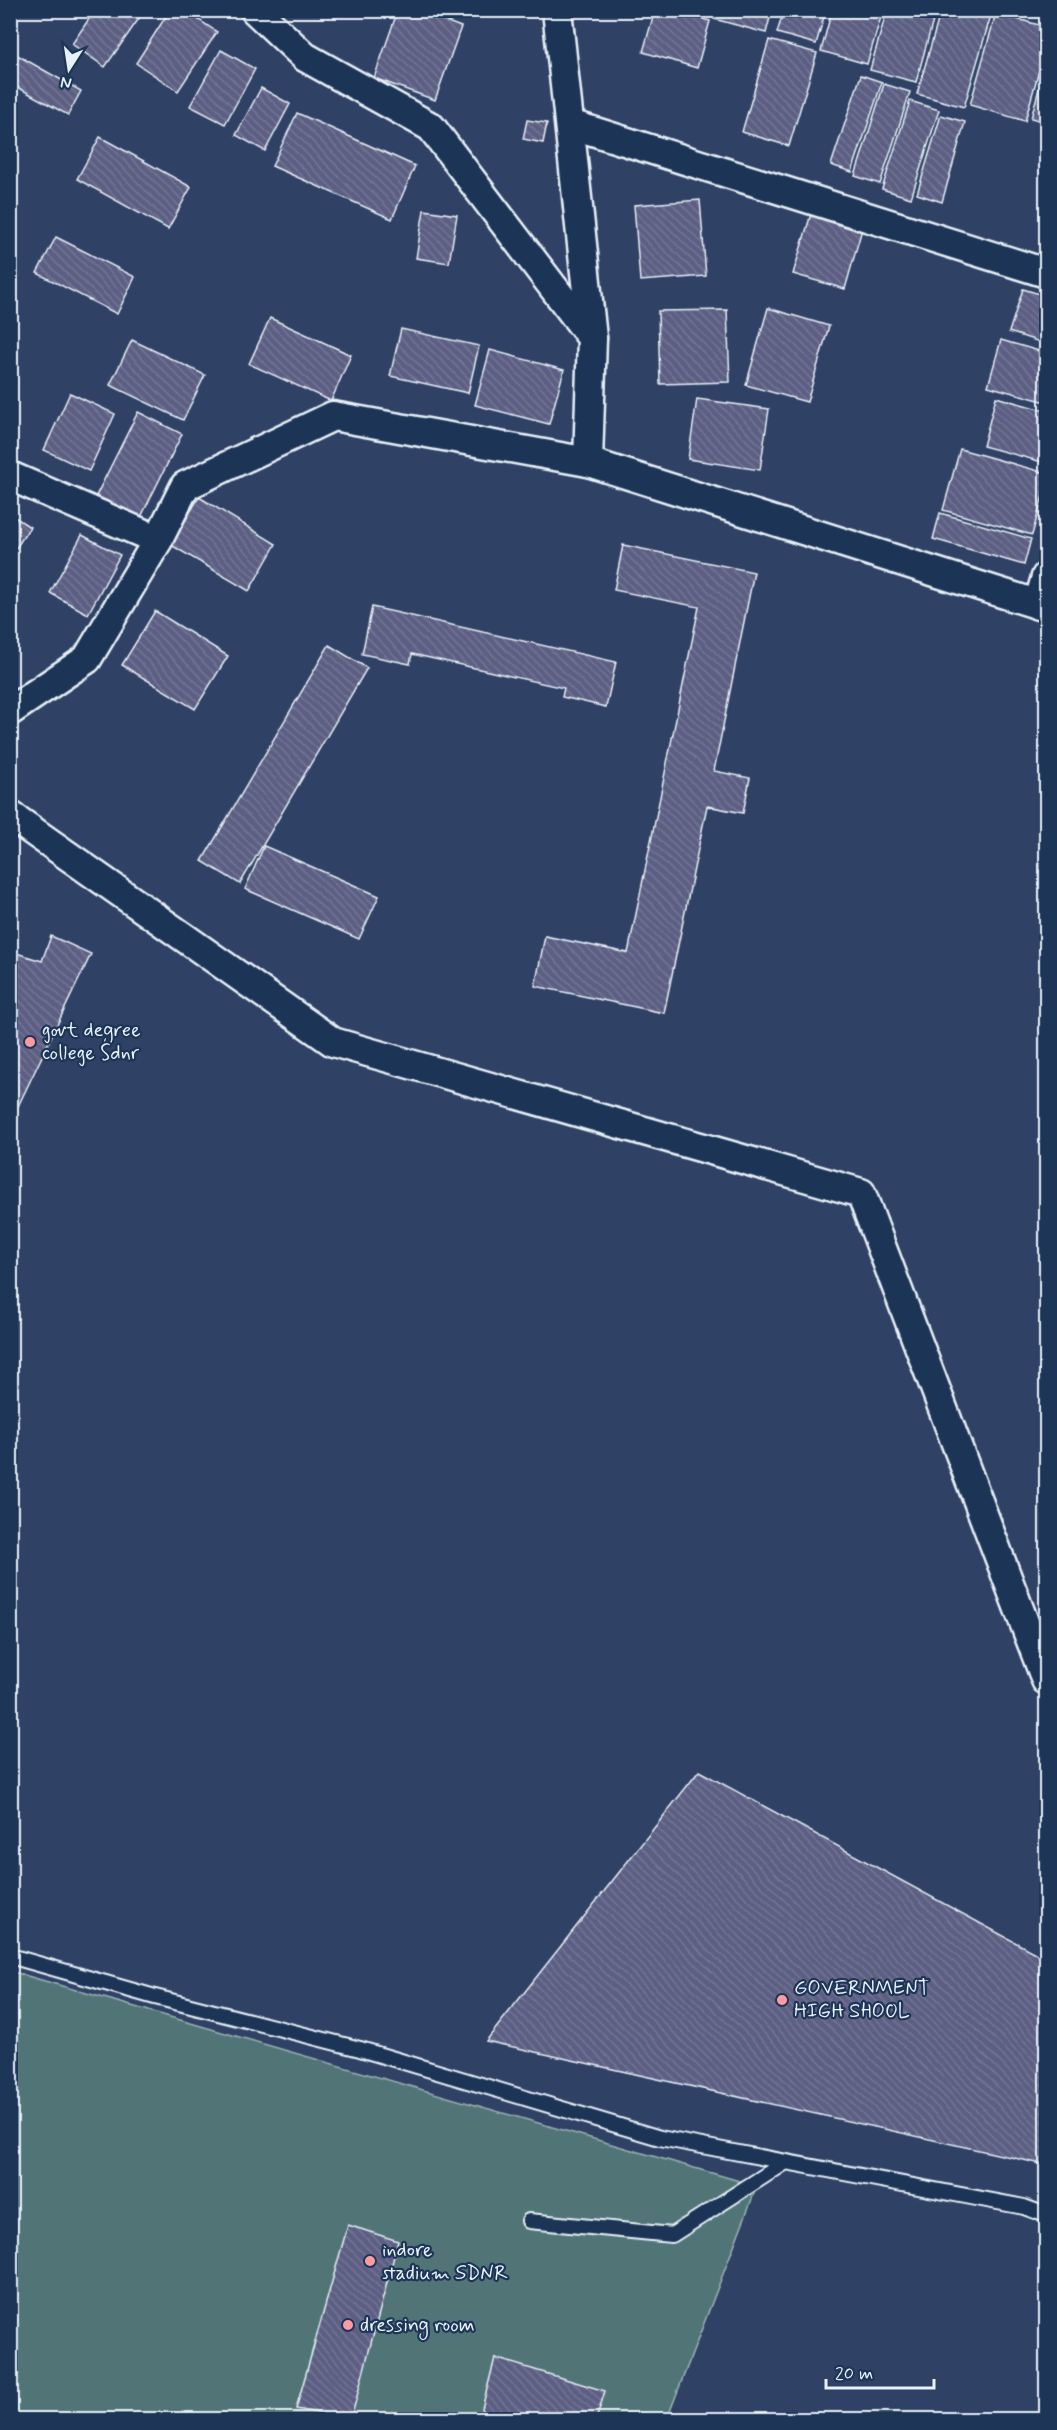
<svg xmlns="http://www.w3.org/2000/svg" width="1057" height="2430" font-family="Mynerve,sans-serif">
<defs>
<pattern id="building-back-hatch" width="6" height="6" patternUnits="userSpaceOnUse" patternTransform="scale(1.5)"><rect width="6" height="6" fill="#5b5f83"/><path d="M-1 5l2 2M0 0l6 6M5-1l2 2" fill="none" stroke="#737695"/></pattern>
</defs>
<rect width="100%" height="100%" fill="#2f4164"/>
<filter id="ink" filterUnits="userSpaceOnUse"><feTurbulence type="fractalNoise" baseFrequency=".0167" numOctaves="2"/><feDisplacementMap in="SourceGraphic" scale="12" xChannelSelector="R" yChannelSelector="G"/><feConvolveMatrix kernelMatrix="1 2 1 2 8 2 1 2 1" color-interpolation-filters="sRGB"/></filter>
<g filter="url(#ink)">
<polygon fill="#517576" stroke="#9cb3b7" stroke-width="1.5" points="10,1971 757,2186 667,2419 11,2419"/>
<g fill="url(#building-back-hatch)" stroke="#e8f1f8" stroke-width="1.5">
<polygon points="95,10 145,10 105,67 72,44"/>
<polygon points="170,10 184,10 217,32 178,91 136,63"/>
<polygon points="398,10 415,10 461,27 435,100 374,78"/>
<polygon points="655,10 673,10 710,21 697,68 643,52"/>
<polygon points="717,10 772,10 766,33 714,19"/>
<polygon points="784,10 826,10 816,44 777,33"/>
<polygon points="832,10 883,10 867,64 821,51"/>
<polygon points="887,10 936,10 916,82 870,70"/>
<polygon points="941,10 975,10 991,15 964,107 917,94"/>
<polygon points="996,13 1046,27 1046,45 1025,121 970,105"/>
<polygon points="769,40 817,53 789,146 742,132"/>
<polygon points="221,50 255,69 225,124 190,106"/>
<polygon points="10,51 81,91 68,115 10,83"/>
<polygon points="1046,63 1046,122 1031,118"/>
<polygon points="861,75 882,82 852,172 831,165"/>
<polygon points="884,84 910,92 880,184 855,176"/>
<polygon points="261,88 290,104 265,151 236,135"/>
<polygon points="910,101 939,110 911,198 882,189"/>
<polygon points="297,113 415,166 392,219 272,166"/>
<polygon points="941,115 965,122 942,202 917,194"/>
<polygon points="527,120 547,123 543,143 523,139"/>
<polygon points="100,137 191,187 168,229 77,179"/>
<polygon points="700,200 706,276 640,281 634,205"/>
<polygon points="424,210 457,215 449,263 416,258"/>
<polygon points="811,214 862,229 845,289 793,274"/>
<polygon points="56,237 135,277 117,314 37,273"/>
<polygon points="1023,289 1046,296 1046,344 1009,332"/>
<polygon points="768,308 829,326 807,402 746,385"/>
<polygon points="727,310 730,382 660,384 658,311"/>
<polygon points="270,318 351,355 331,401 249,364"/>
<polygon points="401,329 479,346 468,393 390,376"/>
<polygon points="132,340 205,375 183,420 110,385"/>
<polygon points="1001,340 1046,353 1046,402 988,386"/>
<polygon points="490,350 564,370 549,424 475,405"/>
<polygon points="70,393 115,414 89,471 44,450"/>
<polygon points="996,397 1046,411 1046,463 983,446"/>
<polygon points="697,399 769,409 760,470 688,459"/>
<polygon points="138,412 182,434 141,517 96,496"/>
<polygon points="960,449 1046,473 1046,485 1032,535 943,510"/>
<polygon points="199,497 276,544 249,591 171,545"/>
<polygon points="940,513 1031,539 1024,565 933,539"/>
<polygon points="10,514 30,527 10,557"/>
<polygon points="82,535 120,555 88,614 50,593"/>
<polygon points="623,545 754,572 714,771 750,778 743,813 707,806 664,1013 535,986 545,936 628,953 699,607 614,590"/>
<polygon points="372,607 616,662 606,707 562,697 564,688 412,654 410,664 362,654"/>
<polygon points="155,611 228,656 195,709 122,665"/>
<polygon points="329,645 367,668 240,884 202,861"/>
<polygon points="264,846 379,896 359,939 245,889"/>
<polygon points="51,936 91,954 10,1123 10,951 42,961"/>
<polygon points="699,1771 1046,1959 1046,2165 486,2041"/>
<polygon points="348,2225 398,2241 351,2419 296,2409"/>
<polygon points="495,2358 605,2391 596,2420 479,2420"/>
</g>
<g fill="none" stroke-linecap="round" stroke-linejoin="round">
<g stroke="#e8f1f8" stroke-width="18">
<g id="lane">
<polyline points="10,1956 155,1997 360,2049 660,2138 1024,2207 1046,2215"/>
<polyline points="529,2221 672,2235 786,2162"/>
</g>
</g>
<g stroke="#e8f1f8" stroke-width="33">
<g id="street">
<polyline points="557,10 592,338"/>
<polyline points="570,124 1046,273"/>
<polyline points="588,462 1046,607"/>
<polyline points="10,476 158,540"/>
<polyline points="1038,605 1046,577"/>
<polyline points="10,711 87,659 158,540 185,486 333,416 588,462 592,338 431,127 305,57 255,10"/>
<polyline points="10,815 333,1042 861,1193 1046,1680"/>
</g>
</g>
<use href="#lane" stroke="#1d3557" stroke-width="14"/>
<use href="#street" stroke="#1d3557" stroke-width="28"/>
</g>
</g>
<g fill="#ff9aa2" stroke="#1d3557" stroke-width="2">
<circle cx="30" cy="1042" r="6"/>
<circle cx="782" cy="2000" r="6"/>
<circle cx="370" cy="2261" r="6"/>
<circle cx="348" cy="2325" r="6"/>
</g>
<g text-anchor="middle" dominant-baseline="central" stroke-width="4.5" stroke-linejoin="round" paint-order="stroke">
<g font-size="20" fill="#e8f1f8" stroke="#1d3557" text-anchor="start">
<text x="42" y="1030">govt degree<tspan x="42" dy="23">college Sdnr</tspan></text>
<text x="794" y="1988">GOVERNMENT<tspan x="794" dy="23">HIGH SHOOL</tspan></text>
<text x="382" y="2250">indore<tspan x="382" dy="23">stadium SDNR</tspan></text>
<text x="360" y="2325">dressing room</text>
</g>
</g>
<rect width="1057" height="2430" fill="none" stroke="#1d3557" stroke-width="36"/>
<rect x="18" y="18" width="1021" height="2394" fill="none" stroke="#e8f1f8" stroke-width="2" filter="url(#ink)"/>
<g transform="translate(69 69) rotate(192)" stroke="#1d3557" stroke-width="4.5" paint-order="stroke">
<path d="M0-4.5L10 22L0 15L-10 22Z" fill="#e8f1f8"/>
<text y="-9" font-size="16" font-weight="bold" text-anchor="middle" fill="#e8f1f8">N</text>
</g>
<path d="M826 2379v9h108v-9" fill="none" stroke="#e8f1f8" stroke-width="3"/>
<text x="835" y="2379" font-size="18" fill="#e8f1f8" stroke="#1d3557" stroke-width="4.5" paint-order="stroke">20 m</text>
</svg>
